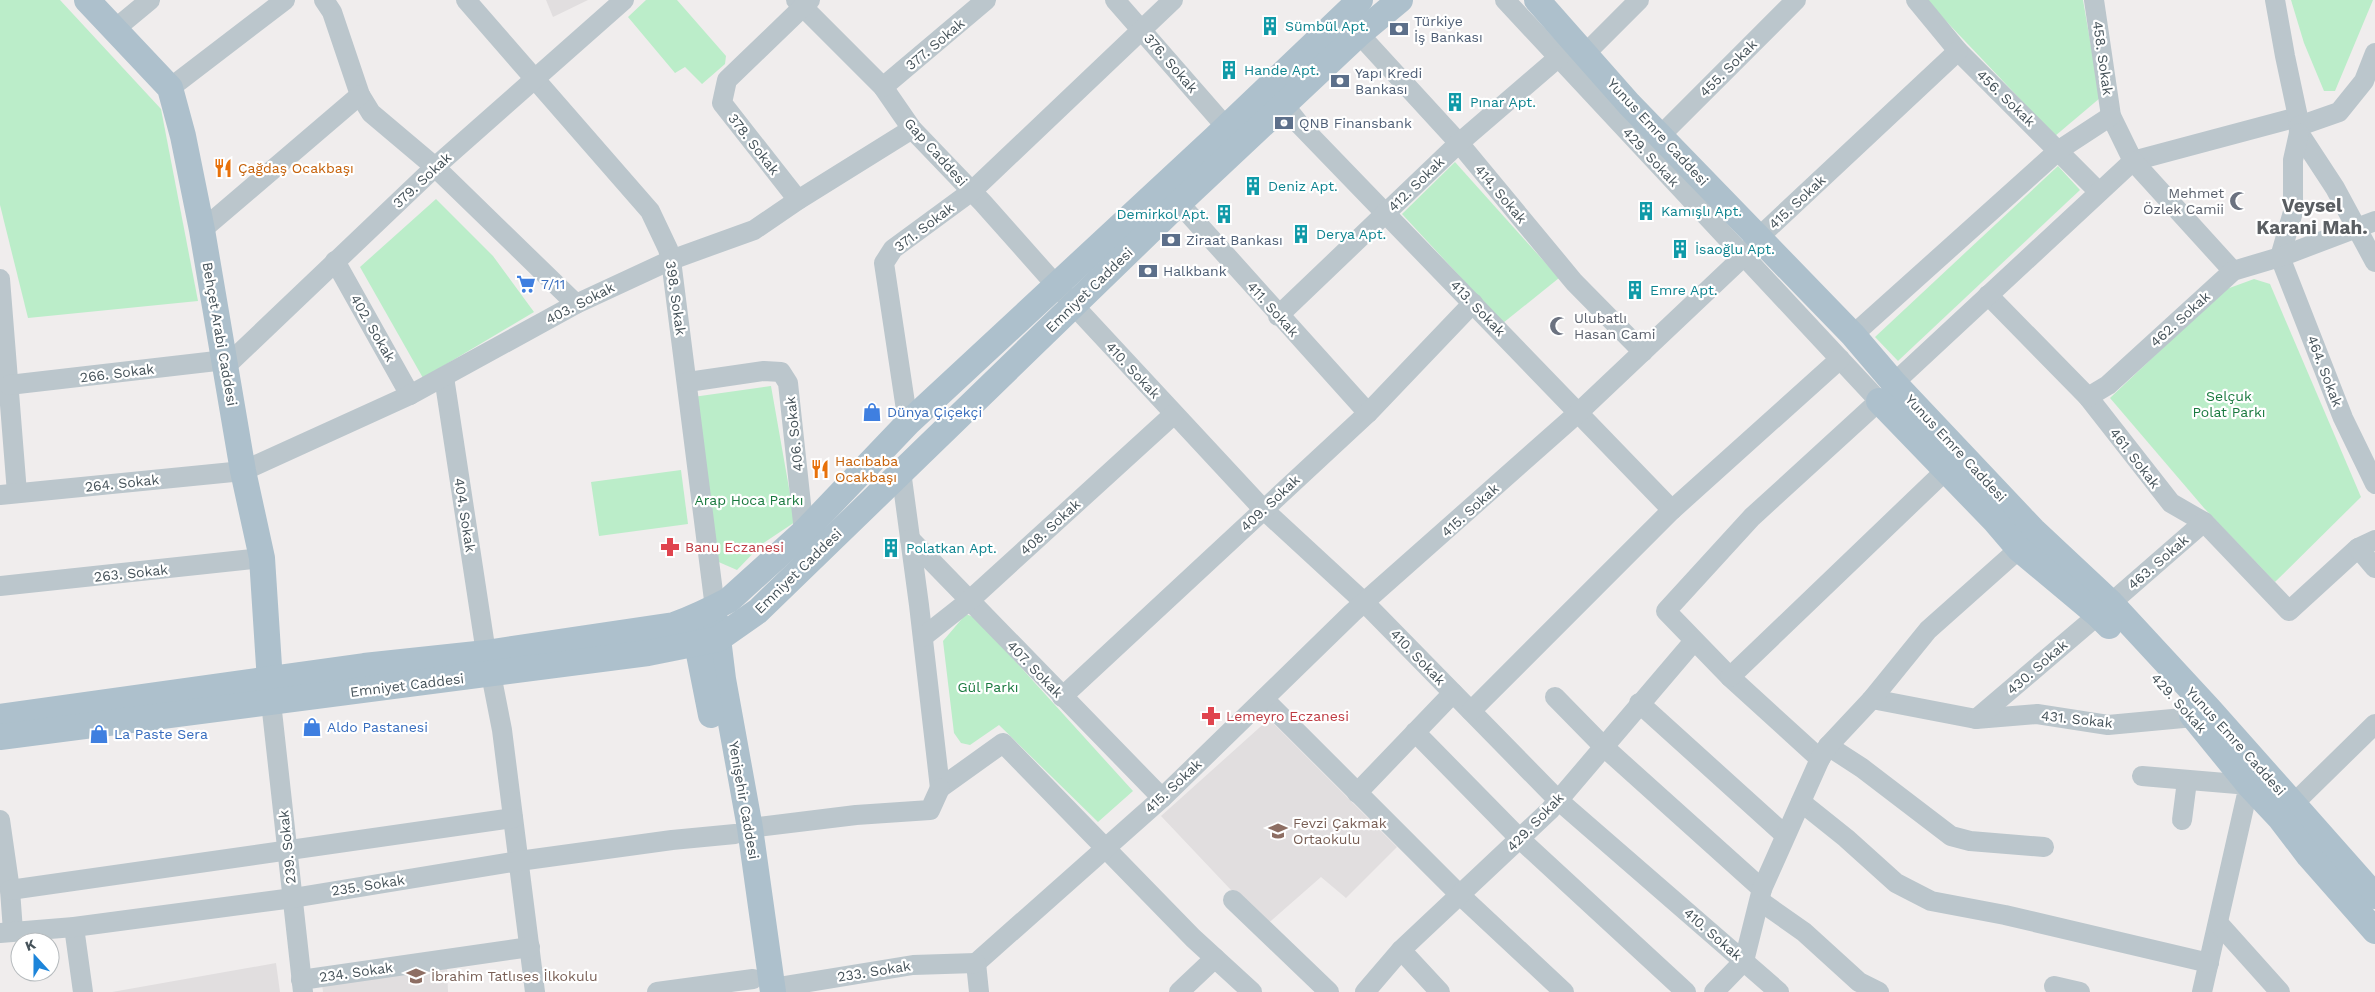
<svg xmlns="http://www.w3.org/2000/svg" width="2375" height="992" font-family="'Work Sans',sans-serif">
<rect width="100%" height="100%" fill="#f0eded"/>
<g fill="#e1dedf">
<polygon points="546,0 588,0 553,17"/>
<polygon points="1269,719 1397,847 1346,898 1321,877 1265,926 1161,816"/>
<polygon points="276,963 280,992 112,992"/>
<polygon points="447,967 448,992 323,992 322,984"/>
</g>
<g fill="#bbedc9">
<polygon points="0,0 60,0 161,109 198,301 28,318 0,205"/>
<polygon points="646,0 677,0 726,56 725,64 702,84 685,67 675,73 628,17"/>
<polygon points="1926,0 2083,0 2100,98 2055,136"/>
<polygon points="2291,0 2373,0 2335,91 2324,91 2304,43"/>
<polygon points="1455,162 1559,278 1503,323 1402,214"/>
<polygon points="2058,166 2080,190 1898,361 1875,337"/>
<polygon points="436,199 493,256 534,312 423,378 360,267"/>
<polygon points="2254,279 2270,284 2361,497 2275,582 2204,508 2110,398 2224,290"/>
<polygon points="771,386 795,522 762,544 737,570 714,560 693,397"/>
<polygon points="681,470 688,524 599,536 591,482"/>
<polygon points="966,614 976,618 1133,791 1098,822 999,725 970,745 961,743 954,733 943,641"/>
</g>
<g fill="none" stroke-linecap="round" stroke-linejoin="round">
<g stroke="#bbc6cc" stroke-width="20">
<polyline points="324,0 332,12 360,95 371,113 435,167 576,304"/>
<polyline points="466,0 650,211 668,249 671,260 715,608"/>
<polyline points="796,0 883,87 912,129 983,203 1079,311 1263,509 1365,603 1558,800 1779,992"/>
<polyline points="1115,0 1226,127"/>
<polyline points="1505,0 1879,401 1752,517 1666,611 1730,677 1820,759"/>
<polyline points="1916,0 1958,51 2099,192"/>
<polyline points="2094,0 2111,116 2133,161 2298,117"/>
<polyline points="2275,0 2285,56 2298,117 2299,133 2335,188 2375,262"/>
<polyline points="115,29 150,0"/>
<polyline points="1359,34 1459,143 1574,282 1643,352"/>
<polyline points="1585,54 1639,0"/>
<polyline points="883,87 986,0"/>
<polyline points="170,88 285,0"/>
<polyline points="1285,106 1300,125 1672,510"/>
<polyline points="2299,126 2339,112 2364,81 2375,53"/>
<polyline points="2299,133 2293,160 2293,212 2280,257 2343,418 2375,484"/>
<polyline points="1660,136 1796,0"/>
<polyline points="798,200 722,103 727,80 810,0"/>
<polyline points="1179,203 1368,413"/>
<polyline points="202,230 360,95"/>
<polyline points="335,261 410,395"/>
<polyline points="0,279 17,493"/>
<polyline points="1988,295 2088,397 2171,503 2204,522 2289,611 2358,548 2375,540"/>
<polyline points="1278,316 1459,143 1559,57"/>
<polyline points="1853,335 2059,150 2111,116"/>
<polyline points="226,366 435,167 624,0"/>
<polyline points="444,377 486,653"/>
<polyline points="688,382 764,371 781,372 788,383 804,532"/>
<polyline points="1894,383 2133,161 2233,271"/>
<polyline points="9,385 225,360"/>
<polyline points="2088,397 2108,385 2233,271 2280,257 2375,221"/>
<polyline points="908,423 884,263 893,249 972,191 1173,0"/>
<polyline points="901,471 919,605 940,788 1003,743 1193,938 1252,992"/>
<polyline points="0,495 243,471 410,395 576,304 671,260 754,230 798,200 912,129"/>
<polyline points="910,539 1162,798"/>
<polyline points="2358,548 2375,568"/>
<polyline points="0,586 262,558"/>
<polyline points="2111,603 2204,522"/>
<polyline points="923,637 970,600 1174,414"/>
<polyline points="491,674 502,730 535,992"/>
<polyline points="1730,677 1946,470"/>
<polyline points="1062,697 1368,413 1473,303"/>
<polyline points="1555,697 1604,747 1762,889"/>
<polyline points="1264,699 1460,895 1564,992"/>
<polyline points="1872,699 1976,719 2037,714 2108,725 2194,717"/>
<polyline points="271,702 303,992"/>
<polyline points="1639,703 1785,835"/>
<polyline points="1471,711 1672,510 1840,359"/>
<polyline points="1976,719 2098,615"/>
<polyline points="1415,732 1520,839 1686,992"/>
<polyline points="1828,746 1862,768 1951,836 1970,841 2044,847"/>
<polyline points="2142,776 2249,785 2202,992"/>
<polyline points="1357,793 1453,693"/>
<polyline points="1801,802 1846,838 1896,883 1931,901 2005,915 2209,963"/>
<polyline points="2284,813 2375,724"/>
<polyline points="0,820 10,890 13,931"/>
<polyline points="2182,820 2187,781"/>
<polyline points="750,828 856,815 930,810 940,788"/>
<polyline points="10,890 513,818"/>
<polyline points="1233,900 1329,992"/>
<polyline points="1760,901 1804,932 1859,982 1879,992"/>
<polyline points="2219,924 2280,992"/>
<polyline points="74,927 83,992"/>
<polyline points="0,933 74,927 293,898 519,861 672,840 735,834"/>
<polyline points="1401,950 1440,992"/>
<polyline points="976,963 1162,798 1352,613 1579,412 1744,256 1758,238 1958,51"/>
<polyline points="976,963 979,992"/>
<polyline points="301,980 530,947"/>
<polyline points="2054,986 2080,992"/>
<polyline points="772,988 913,965 976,963"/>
<polyline points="657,992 753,979"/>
<polyline points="1179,992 1215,958"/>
<polyline points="1365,992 1401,950 1550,810 1694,641"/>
<polyline points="1714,992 1744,961 1762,889 1820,759 1828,746 1872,699 1928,630 2019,549"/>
</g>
<g stroke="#adc0cc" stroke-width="26">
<polyline points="87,0 170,88 183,136 202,230 243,471 262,558 271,697"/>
<polyline points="1537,0 1629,104 1853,335 1894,383 2033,530 2111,603 2210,710 2375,896"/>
<polyline points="1879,401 1995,521 2019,549 2098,615 2109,626"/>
<polyline points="716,622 723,679 750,828 773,992"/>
<polyline points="697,626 697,644 711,715"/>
<polyline points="2192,715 2249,785 2280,818 2309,856 2375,931"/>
<path d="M0,717L364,666L486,653L674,625C693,618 710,610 729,600L804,532L908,423L1215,138L1360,0"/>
<polyline points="0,737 648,653 718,639 758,611 1179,203 1359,34 1400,0"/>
</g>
</g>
<defs>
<g id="building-bare" transform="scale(1.5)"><path d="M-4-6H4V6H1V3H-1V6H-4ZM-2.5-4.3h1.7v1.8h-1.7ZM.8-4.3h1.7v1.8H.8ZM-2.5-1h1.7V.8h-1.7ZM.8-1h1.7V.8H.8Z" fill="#0f9aa8" stroke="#fff" stroke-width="2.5" paint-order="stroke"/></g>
<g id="bank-bare" transform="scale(1.5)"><path d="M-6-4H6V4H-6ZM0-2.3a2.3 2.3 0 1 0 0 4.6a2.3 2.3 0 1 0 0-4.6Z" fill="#5c6f8a" stroke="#fff" stroke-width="2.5" paint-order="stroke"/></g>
<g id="restaurant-bare" transform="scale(1.5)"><path d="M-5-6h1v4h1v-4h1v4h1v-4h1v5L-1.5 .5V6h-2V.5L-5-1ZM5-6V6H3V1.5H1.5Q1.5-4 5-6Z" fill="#e8710a" stroke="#fff" stroke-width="2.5" paint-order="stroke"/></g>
<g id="mosque-bare" transform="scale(1.5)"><path d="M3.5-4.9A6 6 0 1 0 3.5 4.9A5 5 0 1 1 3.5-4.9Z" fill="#6b7280" stroke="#fff" stroke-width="2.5" paint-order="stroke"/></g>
<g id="supermarket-bare" transform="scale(1.5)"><path d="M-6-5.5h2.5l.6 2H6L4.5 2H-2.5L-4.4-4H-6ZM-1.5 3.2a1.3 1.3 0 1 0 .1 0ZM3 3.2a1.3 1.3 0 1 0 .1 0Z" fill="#3f7fe0" stroke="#fff" stroke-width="2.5" paint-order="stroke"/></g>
<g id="shop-bare" transform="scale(1.5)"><path d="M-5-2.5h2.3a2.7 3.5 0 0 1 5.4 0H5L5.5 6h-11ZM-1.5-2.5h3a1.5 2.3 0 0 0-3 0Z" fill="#3f7fe0" stroke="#fff" stroke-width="2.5" paint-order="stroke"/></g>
<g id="pharmacy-bare" transform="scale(1.5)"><path d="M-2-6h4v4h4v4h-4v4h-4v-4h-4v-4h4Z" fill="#e0444e" stroke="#fff" stroke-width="2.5" paint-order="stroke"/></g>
<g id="school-bare" transform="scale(1.5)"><path d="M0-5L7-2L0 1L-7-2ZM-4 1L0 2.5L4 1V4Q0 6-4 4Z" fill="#8d6e63" stroke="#fff" stroke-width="2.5" paint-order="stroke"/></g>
</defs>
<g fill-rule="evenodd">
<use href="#building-bare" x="1270" y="26"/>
<use href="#bank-bare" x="1399" y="29"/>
<use href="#building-bare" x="1229" y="70"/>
<use href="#bank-bare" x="1340" y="81"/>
<use href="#building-bare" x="1455" y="102"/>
<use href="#bank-bare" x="1284" y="123"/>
<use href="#restaurant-bare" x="223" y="168"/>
<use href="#building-bare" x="1253" y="186"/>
<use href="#mosque-bare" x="2239" y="201"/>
<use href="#building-bare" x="1646" y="211"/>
<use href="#building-bare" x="1224" y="214"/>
<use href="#building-bare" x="1301" y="234"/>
<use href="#bank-bare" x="1171" y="240"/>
<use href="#building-bare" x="1680" y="249"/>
<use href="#bank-bare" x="1148" y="271"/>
<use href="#supermarket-bare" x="526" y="284"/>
<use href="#building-bare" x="1635" y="290"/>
<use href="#mosque-bare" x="1559" y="326"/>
<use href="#shop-bare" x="872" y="412"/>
<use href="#restaurant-bare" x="820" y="469"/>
<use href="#pharmacy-bare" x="670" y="547"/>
<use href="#building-bare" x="891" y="548"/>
<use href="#pharmacy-bare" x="1211" y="716"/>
<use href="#shop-bare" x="312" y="727"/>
<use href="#shop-bare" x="99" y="734"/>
<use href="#school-bare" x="1278" y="831"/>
<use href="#school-bare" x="416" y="976"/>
</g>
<g text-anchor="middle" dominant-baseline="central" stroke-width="4.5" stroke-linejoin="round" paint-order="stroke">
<g font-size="14" fill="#4e5e75" stroke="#fff" text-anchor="start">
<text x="1414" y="21">Türkiye<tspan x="1414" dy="16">İş Bankası</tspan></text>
<text x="1355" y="73">Yapı Kredi<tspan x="1355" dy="16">Bankası</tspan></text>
<text x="1299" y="123">QNB Finansbank</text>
<text x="1186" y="240">Ziraat Bankası</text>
<text x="1163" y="271">Halkbank</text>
</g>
<g font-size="14" fill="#0d838f" stroke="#fff" text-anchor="start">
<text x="1285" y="26">Sümbül Apt.</text>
<text x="1244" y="70">Hande Apt.</text>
<text x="1470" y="102">Pınar Apt.</text>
<text x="1268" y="186">Deniz Apt.</text>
<text x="1661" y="211">Kamışlı Apt.</text>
<text x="1209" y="214" text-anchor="end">Demirkol Apt.</text>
<text x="1316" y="234">Derya Apt.</text>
<text x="1695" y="249">İsaoğlu Apt.</text>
<text x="1650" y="290">Emre Apt.</text>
<text x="906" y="548">Polatkan Apt.</text>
</g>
<g font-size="14" fill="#46535a" stroke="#fff">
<text transform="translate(935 44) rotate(-40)">377. Sokak</text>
<text transform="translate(2103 58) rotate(82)">458. Sokak</text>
<text transform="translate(1171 63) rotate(49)">376. Sokak</text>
<text transform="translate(1728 68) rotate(-45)">455. Sokak</text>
<text transform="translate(2006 98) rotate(44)">456. Sokak</text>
<text transform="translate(1658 132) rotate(47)">Yunus Emre Caddesi</text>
<text transform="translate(754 144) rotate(52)">378. Sokak</text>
<text transform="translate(936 152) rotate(48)">Gap Caddesi</text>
<text transform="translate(1651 157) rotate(47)">429. Sokak</text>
<text transform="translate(422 180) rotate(-43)">379. Sokak</text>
<text transform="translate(1416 184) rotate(-44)">412. Sokak</text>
<text transform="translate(1501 194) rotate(50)">414. Sokak</text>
<text transform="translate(1797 202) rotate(-43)">415. Sokak</text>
<text transform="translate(924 227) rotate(-37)">371. Sokak</text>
<text transform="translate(1089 290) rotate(-44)">Emniyet Caddesi</text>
<text transform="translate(676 298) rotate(82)">398. Sokak</text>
<text transform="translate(580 303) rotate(-27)">403. Sokak</text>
<text transform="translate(1478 308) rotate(46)">413. Sokak</text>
<text transform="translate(1273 309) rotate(48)">411. Sokak</text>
<text transform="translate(2180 319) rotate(-42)">462. Sokak</text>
<text transform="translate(373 328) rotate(60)">402. Sokak</text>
<text transform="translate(220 334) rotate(80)">Behçet Arabi Caddesi</text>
<text transform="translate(1133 370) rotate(47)">410. Sokak</text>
<text transform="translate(2325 371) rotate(69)">464. Sokak</text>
<text transform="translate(117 373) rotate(-7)">266. Sokak</text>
<text transform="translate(794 434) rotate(-96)">406. Sokak</text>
<text transform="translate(1956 448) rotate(47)">Yunus Emre Caddesi</text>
<text transform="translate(2135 458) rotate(52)">461. Sokak</text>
<text transform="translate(122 483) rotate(-6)">264. Sokak</text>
<text transform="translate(1270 503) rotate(-43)">409. Sokak</text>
<text transform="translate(1470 510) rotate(-42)">415. Sokak</text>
<text transform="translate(465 515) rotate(81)">404. Sokak</text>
<text transform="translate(1050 527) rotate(-42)">408. Sokak</text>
<text transform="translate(2158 562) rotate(-41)">463. Sokak</text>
<text transform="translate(798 571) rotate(-44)">Emniyet Caddesi</text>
<text transform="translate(131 573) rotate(-6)">263. Sokak</text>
<text transform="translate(1418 657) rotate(46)">410. Sokak</text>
<text transform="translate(2037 667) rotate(-41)">430. Sokak</text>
<text transform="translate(1035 669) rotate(46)">407. Sokak</text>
<text transform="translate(407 685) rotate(-7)">Emniyet Caddesi</text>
<text transform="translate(2179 703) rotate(48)">429. Sokak</text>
<text transform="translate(2077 719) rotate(6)">431. Sokak</text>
<text transform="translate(2236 741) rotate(48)">Yunus Emre Caddesi</text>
<text transform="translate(1173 786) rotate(-43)">415. Sokak</text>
<text transform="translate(744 800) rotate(80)">Yenişehir Caddesi</text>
<text transform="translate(1535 822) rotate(-46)">429. Sokak</text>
<text transform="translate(287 847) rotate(-96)">239. Sokak</text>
<text transform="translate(368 885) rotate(-9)">235. Sokak</text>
<text transform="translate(1713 934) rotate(41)">410. Sokak</text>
<text transform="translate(874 971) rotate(-9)">233. Sokak</text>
<text transform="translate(356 972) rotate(-8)">234. Sokak</text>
</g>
<g font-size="14" fill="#c56008" stroke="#fff" text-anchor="start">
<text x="238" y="168">Çağdaş Ocakbaşı</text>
<text x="835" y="461">Hacıbaba<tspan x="835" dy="16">Ocakbaşı</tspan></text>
</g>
<g font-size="14" fill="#5b616d" stroke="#fff" text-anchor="end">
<text x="2224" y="193">Mehmet<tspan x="2224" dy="16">Özlek Camii</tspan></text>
<text x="1574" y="318" text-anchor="start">Ulubatlı<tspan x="1574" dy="16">Hasan Cami</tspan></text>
</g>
<g font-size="14" fill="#366cbe" stroke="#fff" text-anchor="start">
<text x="541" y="284">7/11</text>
<text x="887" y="412">Dünya Çiçekçi</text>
<text x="327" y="727">Aldo Pastanesi</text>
<text x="114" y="734">La Paste Sera</text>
</g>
<g font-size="14" fill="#19793e" stroke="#fff">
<text x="2229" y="396">Selçuk<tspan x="2229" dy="16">Polat Parkı</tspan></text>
<text x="749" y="500">Arap Hoca Parkı</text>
<text x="988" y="687">Gül Parkı</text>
</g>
<g font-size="14" fill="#be3a42" stroke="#fff" text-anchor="start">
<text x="685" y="547">Banu Eczanesi</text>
<text x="1226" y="716">Lemeyro Eczanesi</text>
</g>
<g font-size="14" fill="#785e54" stroke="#fff" text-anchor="start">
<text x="1293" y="823">Fevzi Çakmak<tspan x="1293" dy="16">Ortaokulu</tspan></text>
<text x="431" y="976">İbrahim Tatlıses İlkokulu</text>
</g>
<g font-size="19" font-weight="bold" fill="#5a5e62" stroke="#fff">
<text x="2312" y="205">Veysel<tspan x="2312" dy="22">Karani Mah.</tspan></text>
</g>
</g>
<g transform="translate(35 957) rotate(339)"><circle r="24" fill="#ffffff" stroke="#b5babd"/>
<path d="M0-4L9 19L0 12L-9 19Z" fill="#1d85da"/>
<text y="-8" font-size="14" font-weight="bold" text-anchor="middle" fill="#46535a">K</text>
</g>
</svg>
